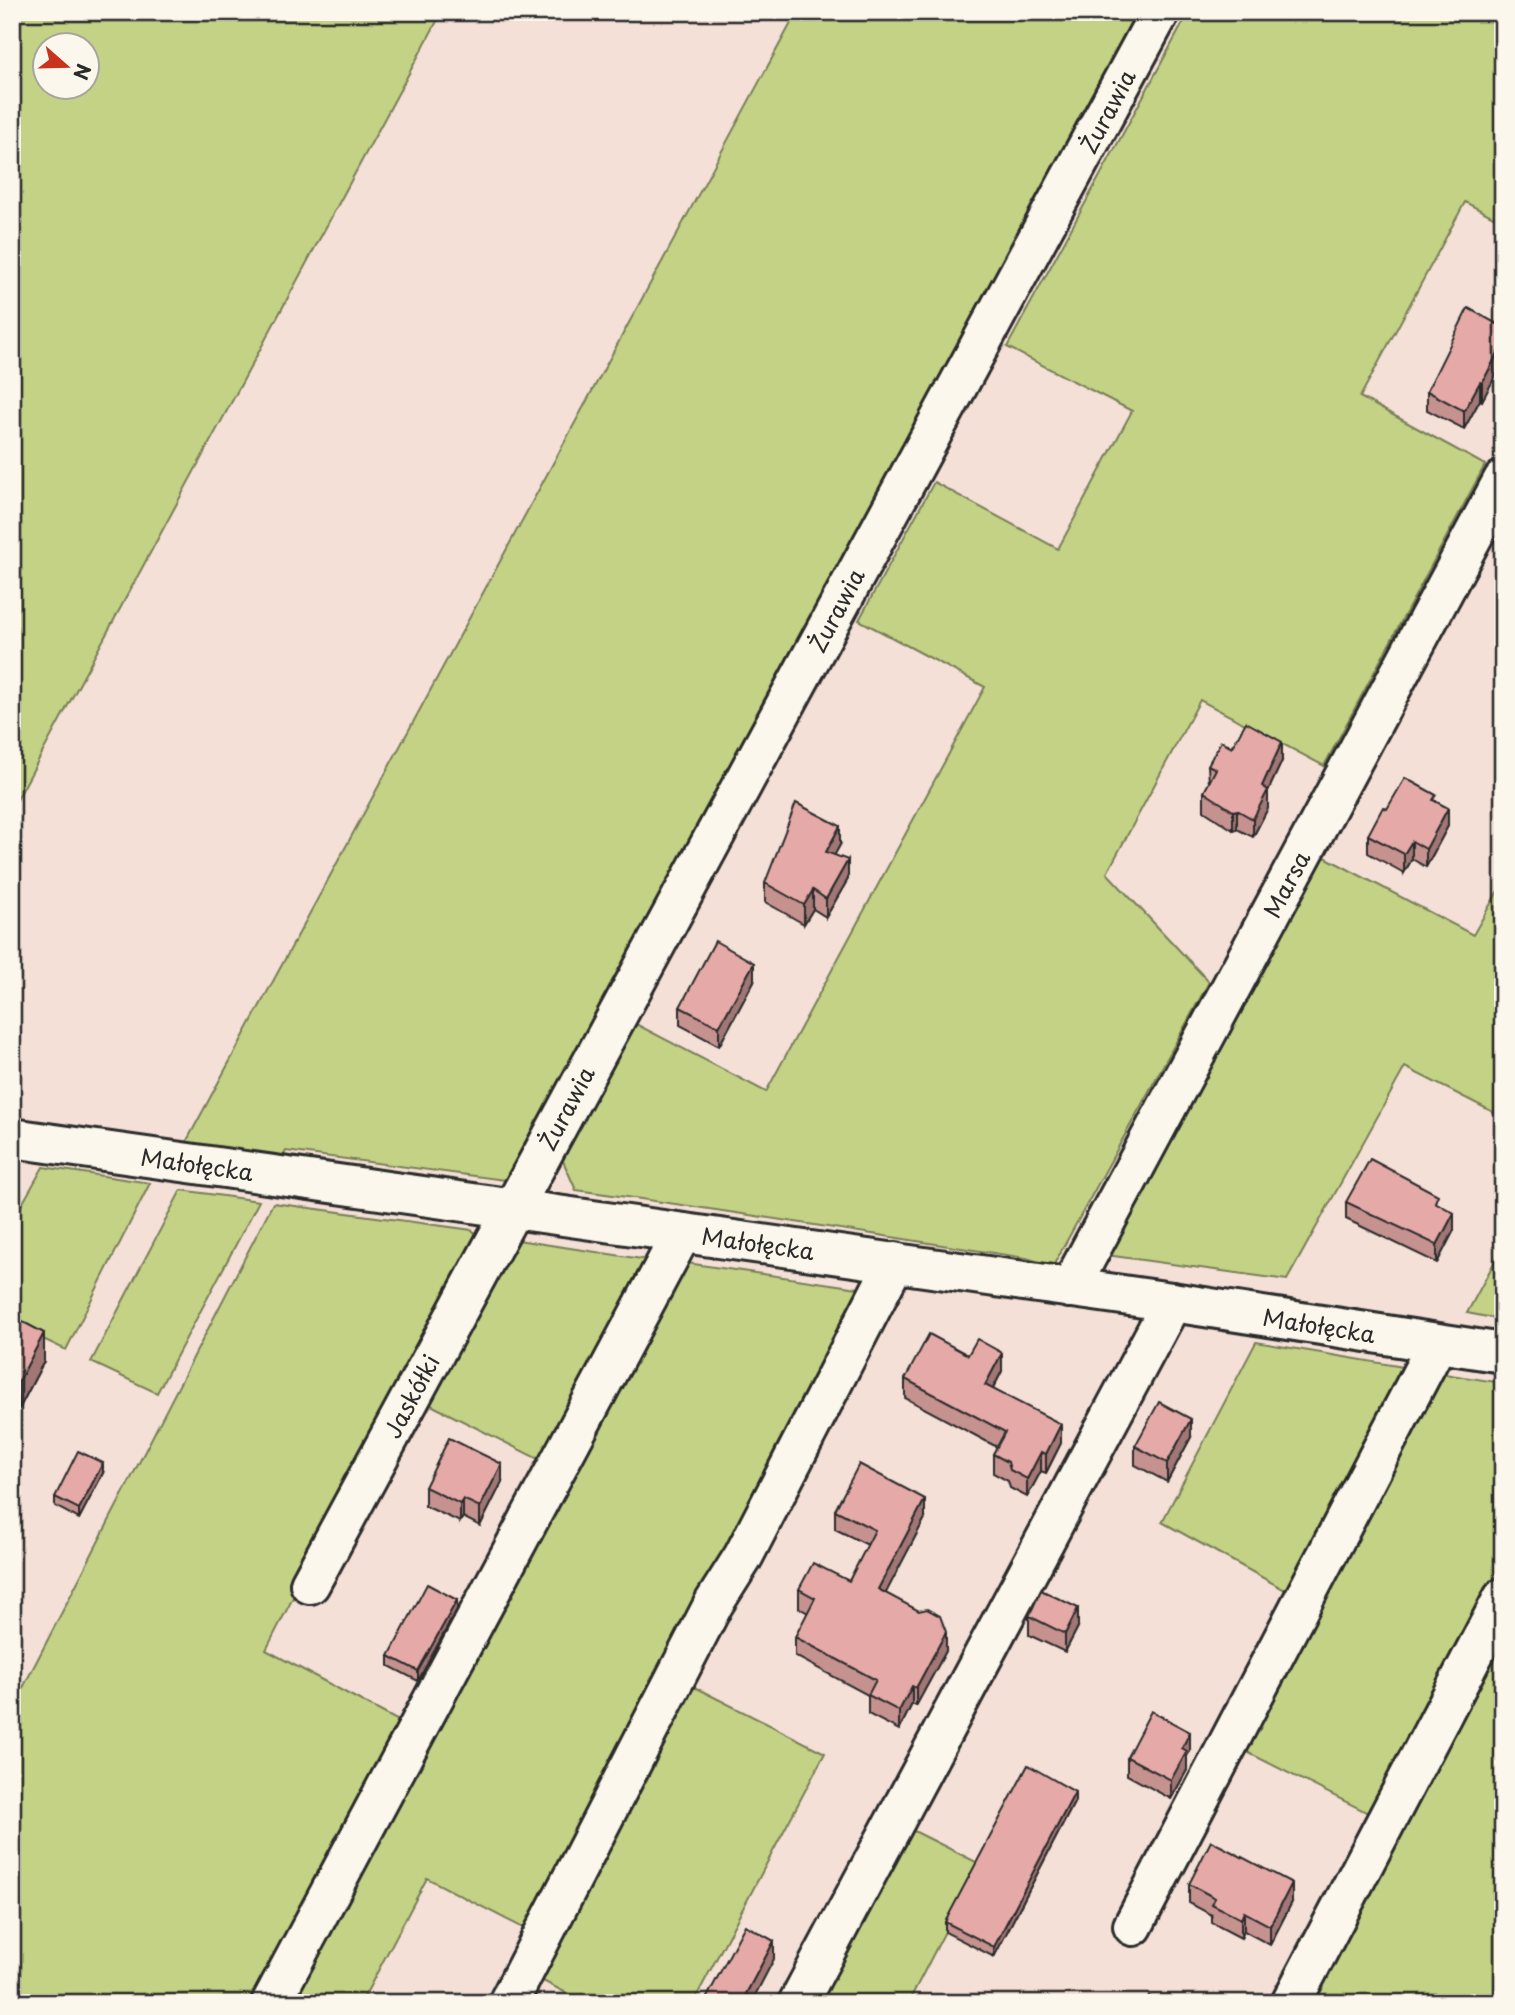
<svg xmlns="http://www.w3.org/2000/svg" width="1515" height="2015" font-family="'Playpen Sans',sans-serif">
<rect width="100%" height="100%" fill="#f4e0d7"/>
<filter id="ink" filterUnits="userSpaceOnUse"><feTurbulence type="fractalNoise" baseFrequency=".0143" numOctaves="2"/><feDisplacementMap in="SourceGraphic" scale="14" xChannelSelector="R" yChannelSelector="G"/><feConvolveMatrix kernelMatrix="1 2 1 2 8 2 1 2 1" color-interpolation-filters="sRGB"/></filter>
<g filter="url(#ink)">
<g fill="#c4d286" stroke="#787e58" stroke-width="2" fill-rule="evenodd">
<path d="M12,12H442L12,809ZM46,46H88V88H46Z"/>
<polygon points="797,12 1141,12 512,1181 286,1151 281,1160 184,1146"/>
<path d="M1189,12H1503V222L1465,202L1360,397L1485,465L1324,766L1200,700L1107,873L1209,982L1053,1266L1026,1258C876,1235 726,1210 576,1190L562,1159L636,1024L766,1092L985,687L859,620L934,482L1058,549L1132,411L1007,347Z"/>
<polygon points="1321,855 1473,935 1503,882 1503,1117 1405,1067 1287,1280 1106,1255"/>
<polygon points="43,1167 150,1183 66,1350 12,1324 12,1222"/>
<polygon points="181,1190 259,1201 157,1393 91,1362"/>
<polygon points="273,1203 472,1230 479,1237 266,1650 408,1726 260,2003 12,2003 12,1709"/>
<polygon points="511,1239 655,1261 548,1464 427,1403"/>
<polygon points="1503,1246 1503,1320 1467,1313"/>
<polygon points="680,1262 865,1289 525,1929 427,1878 361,2003 285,2003"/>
<polygon points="1256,1342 1415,1369 1294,1595 1162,1522"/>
<polygon points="1438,1373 1503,1383 1503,1574 1374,1816 1235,1746"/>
<polygon points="1503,1629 1503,2003 1305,2003"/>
<polygon points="692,1686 825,1753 693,2003 586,2003 539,1979"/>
<polygon points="906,1827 980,1864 908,2003 813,2003"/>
</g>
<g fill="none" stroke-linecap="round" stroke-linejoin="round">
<g stroke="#2b2b2b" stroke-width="44">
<g id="minor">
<polyline points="12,1138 1172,1302 1503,1353"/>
<polyline points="1070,1288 1503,480"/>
<polyline points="310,1584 1160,12"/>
<polyline points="1133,1926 1437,1344"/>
<polyline points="271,2003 682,1233"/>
<polyline points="508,2003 714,1603 743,1557 895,1262"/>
<polyline points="798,2003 1172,1302"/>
<polyline points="1291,2003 1503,1598"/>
</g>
</g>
<use href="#minor" stroke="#fbf7ec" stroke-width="38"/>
</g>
<g fill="#c59290" stroke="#2b2b2b" stroke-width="2">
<polygon points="1503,327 1482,401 1480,400 1464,429 1427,410 1427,391"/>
<polygon points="1232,747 1282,761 1268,791 1268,808 1253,837 1237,829 1233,830 1204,811 1204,792 1209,784 1208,765"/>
<polygon points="1436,801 1448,826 1426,867 1412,859 1404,873 1368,853 1368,835 1387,809"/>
<polygon points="840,845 834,855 848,879 826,917 813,909 804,924 765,902 765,883"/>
<polygon points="754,981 719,1046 680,1025 680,1007"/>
<polygon points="1346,1202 1438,1204 1454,1230 1437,1263 1346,1219"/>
<polygon points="12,1316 44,1361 19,1409 12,1405"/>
<polygon points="968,1355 1002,1371 993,1389 1061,1443 1046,1473 1041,1471 1027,1497 1010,1488 1008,1481 993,1473 993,1454 997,1447 905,1398 905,1379"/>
<polygon points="1191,1437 1167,1482 1135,1465 1135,1446"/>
<polygon points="103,1473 79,1519 55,1506 55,1497"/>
<polygon points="502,1482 480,1526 463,1517 460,1522 425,1506 425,1487"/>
<polygon points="835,1510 925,1518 885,1593 946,1651 916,1706 912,1704 899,1730 868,1714 868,1695 795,1656 795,1637 808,1613 799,1608 799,1589 849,1581 868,1545 835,1529"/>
<polygon points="457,1609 418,1681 389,1666 389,1656"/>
<polygon points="1029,1616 1078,1627 1065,1652 1029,1635"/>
<polygon points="1190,1751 1187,1756 1187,1770 1171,1799 1127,1775 1127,1757"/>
<polygon points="1075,1801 994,1957 945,1932 945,1922"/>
<polygon points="1189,1884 1292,1902 1270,1945 1244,1931 1241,1938 1212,1923 1212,1915 1189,1903"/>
</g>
<g fill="#a07775" stroke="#2b2b2b" stroke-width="2">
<polygon points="1503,343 1503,362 1482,401 1482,383"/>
<polygon points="1480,382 1480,400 1464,429 1464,411"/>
<polygon points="1282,742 1282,761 1268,791 1268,808 1253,837 1253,819 1262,786"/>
<polygon points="1448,808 1448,826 1426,867 1426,849"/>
<polygon points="1237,810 1237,829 1233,830 1233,811"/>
<polygon points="840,826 840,845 826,871 826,852"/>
<polygon points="1412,841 1412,859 1404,873 1404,854"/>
<polygon points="848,860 848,879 826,917 826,899"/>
<polygon points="813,890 813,909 804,924 804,905"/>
<polygon points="754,963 754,981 719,1046 719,1027"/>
<polygon points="1454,1213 1454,1230 1437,1263 1437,1245"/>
<polygon points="44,1333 44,1361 19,1409 19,1381"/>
<polygon points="1002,1353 1002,1371 985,1404 985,1385"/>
<polygon points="1191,1419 1191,1437 1167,1482 1167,1463"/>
<polygon points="1061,1424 1061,1443 1046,1473 1046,1454"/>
<polygon points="1041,1452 1041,1471 1027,1497 1027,1479"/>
<polygon points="103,1463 103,1473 79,1519 79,1509"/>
<polygon points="502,1464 502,1482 480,1526 480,1507"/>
<polygon points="463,1499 463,1517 460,1522 460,1504"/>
<polygon points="925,1499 925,1518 878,1608 878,1589"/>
<polygon points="457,1600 457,1609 418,1681 418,1671"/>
<polygon points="1078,1608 1078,1627 1065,1652 1065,1634"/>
<polygon points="946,1632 946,1651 916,1706 916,1688"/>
<polygon points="912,1686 912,1704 899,1730 899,1711"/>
<polygon points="1190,1732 1190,1751 1187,1756 1187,1770 1171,1799 1171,1780 1182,1748"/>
<polygon points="1075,1792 1075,1801 994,1957 994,1947"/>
<polygon points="1292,1883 1292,1902 1270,1945 1270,1926"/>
<polygon points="1244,1912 1244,1931 1241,1938 1241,1919"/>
<polygon points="774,1941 774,1959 751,2003 741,2003"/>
</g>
<g fill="#e5aaa7" stroke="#2b2b2b" stroke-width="2">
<polygon points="1468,308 1503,327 1503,343 1482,383 1480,382 1464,411 1427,391"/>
<polygon points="1246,722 1282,742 1262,786 1268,790 1253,819 1237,810 1233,811 1204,792 1216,769 1208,765 1221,741 1232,747"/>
<polygon points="1405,778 1436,795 1433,800 1448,808 1426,849 1412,841 1404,854 1368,835 1383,807 1387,809"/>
<polygon points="796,803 840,826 826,852 848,860 826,899 813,890 804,905 765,883"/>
<polygon points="715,941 754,963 719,1027 680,1007"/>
<polygon points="1370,1159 1438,1195 1435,1202 1454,1213 1437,1245 1346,1202"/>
<polygon points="12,1316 44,1333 19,1381 12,1378"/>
<polygon points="929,1334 968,1355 977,1339 1002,1353 985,1385 1061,1424 1046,1454 1041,1452 1027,1479 1010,1470 1008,1462 993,1454 1005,1432 905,1379"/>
<polygon points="1159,1402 1191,1419 1167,1463 1135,1446"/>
<polygon points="449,1438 502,1464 480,1507 463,1499 460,1504 425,1487"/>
<polygon points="78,1451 103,1463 79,1509 55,1497"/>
<polygon points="859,1464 925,1499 878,1589 919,1611 927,1609 940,1616 946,1632 916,1688 912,1686 899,1711 868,1695 876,1680 795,1637 815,1598 799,1589 813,1563 849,1581 875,1530 835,1510"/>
<polygon points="427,1584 457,1600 418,1671 389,1656"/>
<polygon points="1041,1590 1078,1608 1065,1634 1029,1616"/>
<polygon points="1151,1711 1190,1732 1182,1748 1187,1751 1171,1780 1127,1757"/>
<polygon points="1028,1765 1075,1792 994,1947 945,1922"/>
<polygon points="1211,1841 1292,1883 1270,1926 1244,1912 1241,1919 1212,1904 1215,1898 1189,1884"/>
<polygon points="745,1925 774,1941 741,2003 704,2003"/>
<polygon points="1149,1996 1161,2003 1145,2003"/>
</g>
</g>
<g text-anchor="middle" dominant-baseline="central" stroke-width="6" stroke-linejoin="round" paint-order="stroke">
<g font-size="23" fill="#2b2b2b" stroke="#fbf7ec">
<text transform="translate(1107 111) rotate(-62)">Żurawia</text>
<text transform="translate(836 610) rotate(-62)">Żurawia</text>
<text transform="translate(1286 884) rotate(-62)">Marsa</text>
<text transform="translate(566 1108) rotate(-62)">Żurawia</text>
<text transform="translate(197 1164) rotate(8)">Małołęcka</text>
<text transform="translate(758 1243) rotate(8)">Małołęcka</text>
<text transform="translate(1319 1325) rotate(9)">Małołęcka</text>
<text transform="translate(411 1396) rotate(-62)">Jaskółki</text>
</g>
</g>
<rect width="1515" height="2015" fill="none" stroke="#fbf7ec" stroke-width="42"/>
<rect x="21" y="21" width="1473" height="1973" fill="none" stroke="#2b2b2b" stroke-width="2.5" filter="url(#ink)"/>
<g transform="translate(66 66) rotate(110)"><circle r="33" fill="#fbf7ec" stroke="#a8a59f" stroke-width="2"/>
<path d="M0-5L12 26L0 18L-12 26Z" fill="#c8321e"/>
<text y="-10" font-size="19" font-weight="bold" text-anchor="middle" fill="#2b2b2b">N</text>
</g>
</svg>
